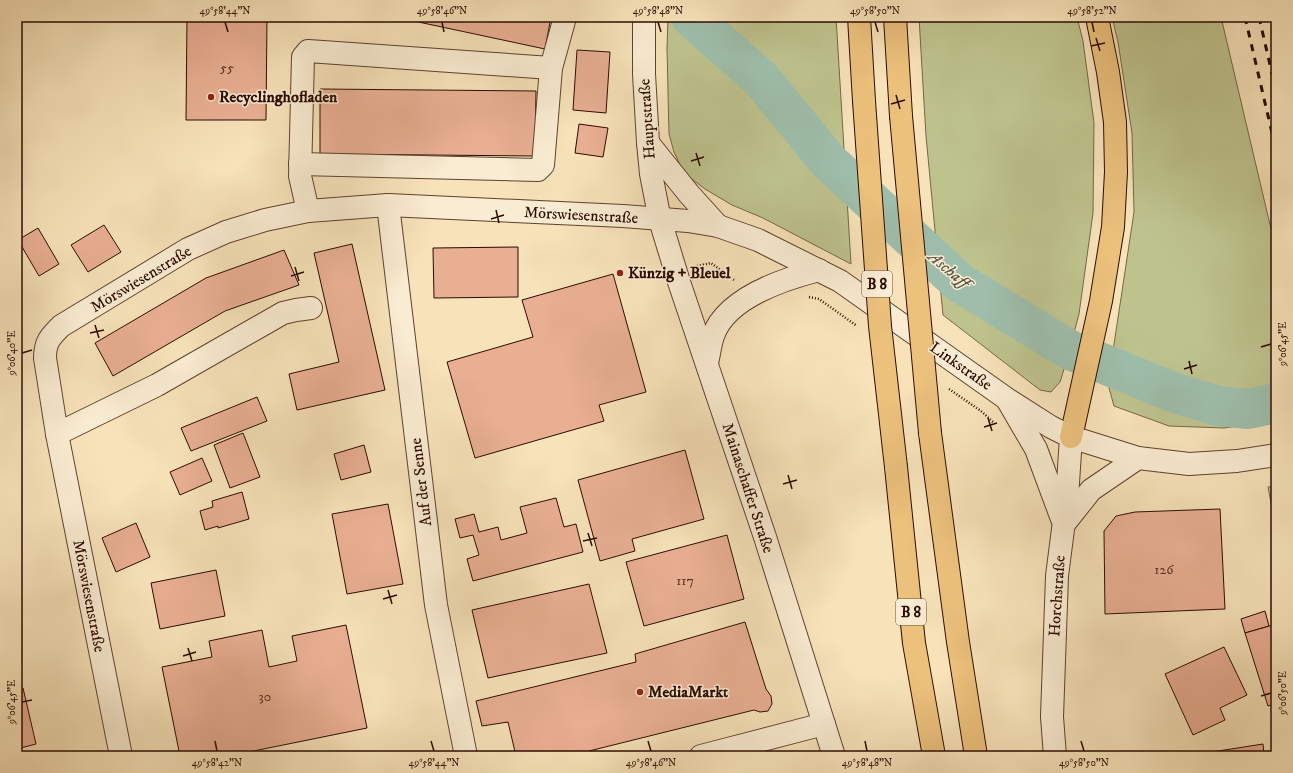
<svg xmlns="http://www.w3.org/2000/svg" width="1293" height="773" font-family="'IM FELL DW Pica',serif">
<rect width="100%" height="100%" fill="#f7e2b9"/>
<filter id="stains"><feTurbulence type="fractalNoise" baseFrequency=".005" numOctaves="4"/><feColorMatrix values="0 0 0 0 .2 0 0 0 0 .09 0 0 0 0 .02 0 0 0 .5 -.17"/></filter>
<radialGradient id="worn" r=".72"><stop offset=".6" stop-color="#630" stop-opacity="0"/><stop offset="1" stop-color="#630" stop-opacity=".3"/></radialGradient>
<g fill="#bec38e" stroke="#746747">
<polygon points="668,17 836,17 851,264 763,218 732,205 705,189 684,173 674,152 669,134 667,48"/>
<polygon points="919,17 1077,17 1083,41 1094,123 1093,213 1079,314 1066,363 1060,382 1051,392 1040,390 943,315 926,136"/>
<polygon points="1112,17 1221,17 1276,250 1276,421 1224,428 1169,426 1114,406 1109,388 1113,351 1134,212 1132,133 1118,42"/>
<polygon points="1276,486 1276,529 1268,487"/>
</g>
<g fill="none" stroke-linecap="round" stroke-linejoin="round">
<polyline stroke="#9ebeab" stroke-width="40" points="691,17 761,79 829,162 960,283 1070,350 1175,393 1218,406 1248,409 1276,403"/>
</g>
<g fill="#e9af93" stroke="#2b0b00">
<polygon points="187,17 267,17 266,120 186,120"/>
<polygon points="395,17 551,17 545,49"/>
<polygon points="577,50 610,52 606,113 573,110"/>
<polygon points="320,89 536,91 535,156 320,154"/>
<polygon points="579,124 608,128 603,157 575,153"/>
<polygon points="104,225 121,252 88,272 71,245"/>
<polygon points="38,228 59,264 39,276 18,240"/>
<polygon points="352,244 385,390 297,410 289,374 339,362 314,253"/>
<polygon points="518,247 518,297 434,298 433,248"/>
<polygon points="284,250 299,285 225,311 113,376 95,343 206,278"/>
<polygon points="613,274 646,392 599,405 604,421 475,458 447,362 533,337 522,300"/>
<polygon points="257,397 267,421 191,451 181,428"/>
<polygon points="243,433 260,477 230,488 214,445"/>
<polygon points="364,445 371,472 341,480 334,454"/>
<polygon points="685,450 704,519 632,539 635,551 600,561 578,480"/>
<polygon points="202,458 212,481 180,495 170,472"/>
<polygon points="242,492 249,519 218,528 218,526 205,530 200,511 213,507 212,501"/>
<polygon points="556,498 564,527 576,524 583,552 473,581 467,559 479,555 473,535 460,538 455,519 474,514 479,532 498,527 501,540 527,533 520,507"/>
<polygon points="388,504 403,584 347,594 332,514"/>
<polygon points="1220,509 1225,609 1105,614 1104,531 1116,516 1135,512"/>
<polygon points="136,523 150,557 116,572 102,538"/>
<polygon points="727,535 744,599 644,626 626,562"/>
<polygon points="216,570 225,616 160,629 151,583"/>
<polygon points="589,584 607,653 488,678 472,610"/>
<polygon points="1265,611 1269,626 1245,633 1241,619"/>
<polygon points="745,622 766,689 771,696 772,704 768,711 760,712 754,710 569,756 516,756 508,722 482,726 476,701 636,662 635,654"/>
<polygon points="346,625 367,728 229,756 180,756 162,667 212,657 209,641 262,630 269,667 297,661 292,636"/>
<polygon points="1273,625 1276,635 1276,704 1268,706 1245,633"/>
<polygon points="1224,647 1247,695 1220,708 1225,720 1193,735 1165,674"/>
<polygon points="23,688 36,744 17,749 17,689"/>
<polygon points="1263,744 1264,756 1186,756"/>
</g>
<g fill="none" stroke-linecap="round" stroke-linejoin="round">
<g stroke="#5e412e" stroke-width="24">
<g id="minor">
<polyline points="644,17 644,74 648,143 651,174 660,220 679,282 765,537 834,756"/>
<polyline points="648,143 689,194 718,226"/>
<polyline points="300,164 538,170 543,165 551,68 564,21"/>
<polyline points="388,205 436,605 466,756"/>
<polyline points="308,211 300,176 303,57 308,51 551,68"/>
<path d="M707,363C709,355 710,345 713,336C726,298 784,279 819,270"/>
<polyline points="1008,401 1036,449 1062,519"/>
<polyline points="57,434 157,385 283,313 296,310 311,308"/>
<polyline points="1064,524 1091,490 1138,458"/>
<path d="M121,756L57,434L45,358C45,342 50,337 61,326L188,249L226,232L265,220L308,211L388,205L623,216L688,221L718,226L758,240L840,281L1007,399L1051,427L1071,437L1138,458L1189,464L1237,461L1276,455"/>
<polyline points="701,756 824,724"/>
<polyline points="1055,756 1052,717 1057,576 1067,498 1071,437"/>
</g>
</g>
<g stroke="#2b0b00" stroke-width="24">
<g id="highway">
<polyline points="859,17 864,101"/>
<polyline points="895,17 901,116"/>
<polyline points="930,433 958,642 976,756"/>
<polyline points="1071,437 1101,301 1113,227 1116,172 1115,122 1108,72 1097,17"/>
<polyline points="896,467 914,643 934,756"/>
</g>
</g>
<g stroke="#2b0b00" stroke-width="2.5" stroke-dasharray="1 2" stroke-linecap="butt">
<polyline points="697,266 711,263 734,280"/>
<polyline points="809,297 819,299 857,326"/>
<polyline points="949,389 981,411 994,423"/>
</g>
<use href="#minor" stroke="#faecd2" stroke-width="22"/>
<use href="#highway" stroke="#ecc17c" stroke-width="22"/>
<g stroke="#2b0b00" stroke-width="3" stroke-dasharray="7 7" stroke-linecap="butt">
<polyline points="1245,17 1276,150"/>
<polyline points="1259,17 1276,91"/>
<polyline points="1273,17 1276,28"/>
</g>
<g stroke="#2b0b00" stroke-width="24" stroke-linecap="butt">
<g id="highway-bridge">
<polyline points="864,101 880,326 896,467"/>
<polyline points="901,116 930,433"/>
</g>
</g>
<use href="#highway-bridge" stroke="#ecc17c" stroke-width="22"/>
</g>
<path fill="none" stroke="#2b0b00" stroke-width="1.5" d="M225,22L228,32M442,22L444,32M658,22L661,32M875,22L878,32M1092,22L1094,32M1096,38L1100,51M1091,46L1105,43M896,95L900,109M891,104L905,100M696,153L700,166M691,161L704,157M496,210L499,223M491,219L504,215M295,267L299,281M291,276L304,272M95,325L99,338M90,333L104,330M1261,347L1271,344M22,353L32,350M1189,361L1192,374M1184,369L1197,365M988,418L992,431M984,427L997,423M788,475L792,489M783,484L797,480M588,533L592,546M583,541L597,538M388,590L392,604M383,599L397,595M188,648L192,661M183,656L196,652M1261,696L1271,693M22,702L32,700M215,741L217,751M431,741L434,751M648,741L651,751M865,741L867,751M1081,741L1084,751"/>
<g fill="#8f2418" stroke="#faecd2" stroke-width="1.5">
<circle cx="211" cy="97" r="4"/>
<circle cx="620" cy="273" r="4"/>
<circle cx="640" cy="692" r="4"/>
</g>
<g text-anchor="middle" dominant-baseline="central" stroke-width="3" stroke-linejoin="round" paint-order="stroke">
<g font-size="14" fill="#5a3425">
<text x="227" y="68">55</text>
<text x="1164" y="570">126</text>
<text x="685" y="581">117</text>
<text x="265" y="697">30</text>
</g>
<g fill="#faecd2" stroke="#694e3f" stroke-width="1">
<rect x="862" y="271" width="30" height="26" rx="3"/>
<rect x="896" y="599" width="30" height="26" rx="3"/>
</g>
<g font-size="15" font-weight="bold" fill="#2b0b00">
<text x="877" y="284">B 8</text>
<text x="911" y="612">B 8</text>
</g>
<g font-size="16" font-weight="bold" fill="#2b0b00" stroke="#faecd2" text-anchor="start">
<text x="219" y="97">Recyclinghofladen</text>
<text x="628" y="273">Künzig + Bleuel</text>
<text x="648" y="692">MediaMarkt</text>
</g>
<g font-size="16" fill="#2b0b00" stroke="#faecd2">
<text transform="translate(647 119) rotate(-94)">Hauptstraße</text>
<text transform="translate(581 215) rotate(3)">Mörswiesenstraße</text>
<text transform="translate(141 279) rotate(-31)">Mörswiesenstraße</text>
<text transform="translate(961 366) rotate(35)">Linkstraße</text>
<text transform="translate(421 482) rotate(-97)">Auf der Senne</text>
<text transform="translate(748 488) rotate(72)">Mainaschaffer Straße</text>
<text transform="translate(89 596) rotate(79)">Mörswiesenstraße</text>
<text transform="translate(1057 596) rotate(-86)">Horchstraße</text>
</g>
<g font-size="17" font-style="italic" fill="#595344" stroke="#faecd2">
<text transform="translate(949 270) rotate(40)">Aschaff</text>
</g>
</g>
<rect width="1293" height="773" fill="none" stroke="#f7e2b9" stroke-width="44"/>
<rect x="22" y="22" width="1249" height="729" fill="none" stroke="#2b0b00" stroke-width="1.5"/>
<g font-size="10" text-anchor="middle" fill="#2b0b00">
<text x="225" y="14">49°58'44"N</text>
<text x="442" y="14">49°58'46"N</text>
<text x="658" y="14">49°58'48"N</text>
<text x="875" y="14">49°58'50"N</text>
<text x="1092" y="14">49°58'52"N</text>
<text transform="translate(1282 344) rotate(-90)" y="4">9°06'45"E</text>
<text transform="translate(11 353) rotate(-90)" y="4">9°06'40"E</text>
<text transform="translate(1282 693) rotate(-90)" y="4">9°06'50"E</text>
<text transform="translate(11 702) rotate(-90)" y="4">9°06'45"E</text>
<text x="217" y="766">49°58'42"N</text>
<text x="434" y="766">49°58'44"N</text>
<text x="651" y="766">49°58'46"N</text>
<text x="867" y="766">49°58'48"N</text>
<text x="1084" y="766">49°58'50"N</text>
</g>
<rect width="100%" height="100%" filter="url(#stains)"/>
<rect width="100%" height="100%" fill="url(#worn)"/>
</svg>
